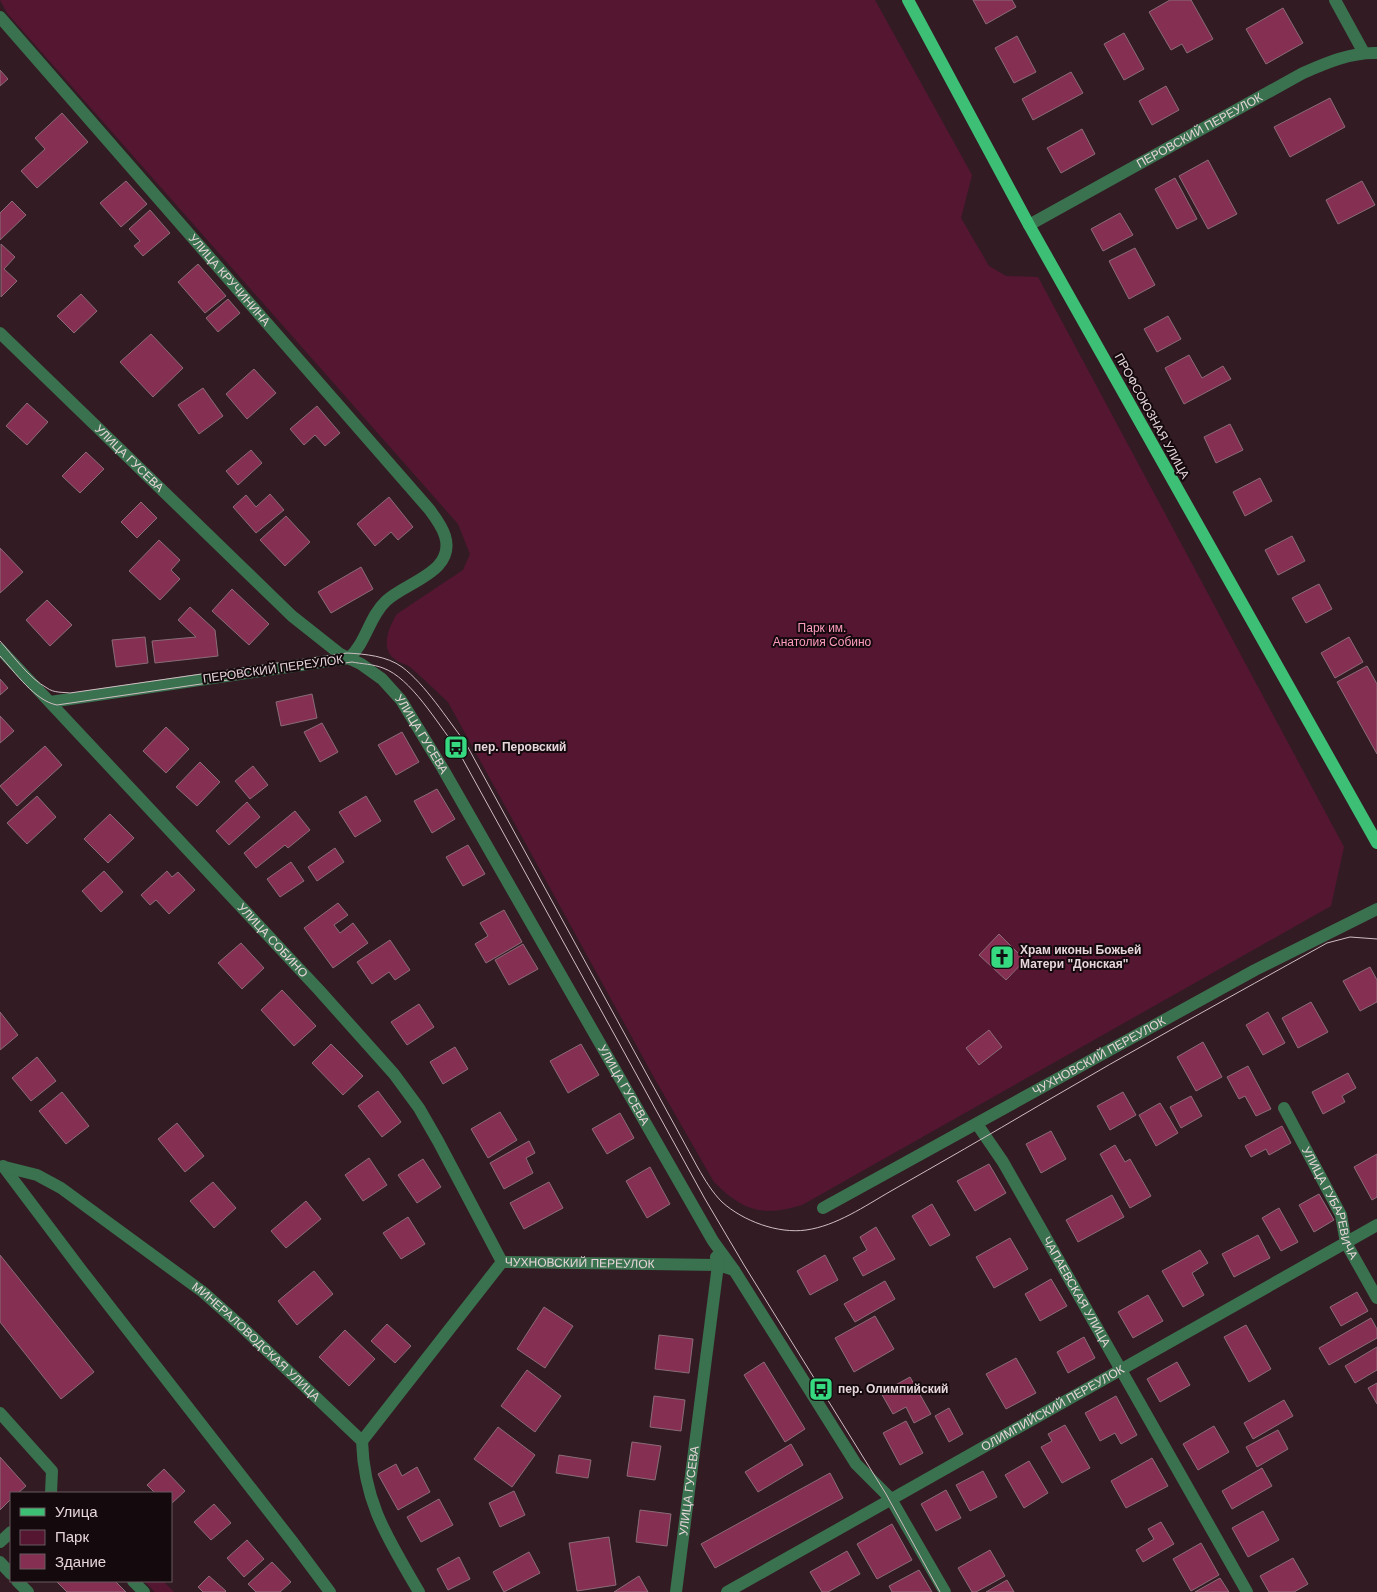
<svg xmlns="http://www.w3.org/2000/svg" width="1377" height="1592" font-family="Helvetica,sans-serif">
<rect width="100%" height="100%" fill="#331b24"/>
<g fill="#551632">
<path d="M0,0H875L972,175L961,218L989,266L1006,276L1038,277L1344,847L1331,906L802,1205C762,1217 743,1211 714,1182L656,1081L448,702C436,691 423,678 410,667C406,664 400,663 396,660C379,649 389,627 397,614L463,570L470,554L458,524L7,13Z"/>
<polygon points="144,1581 163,1581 174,1592 155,1592"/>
</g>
<g fill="#852f53" stroke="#8a6c76">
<polygon points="973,0 1012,0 1016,7 986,24"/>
<polygon points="1170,0 1191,0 1213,39 1187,53 1182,44 1171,50 1149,12"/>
<polygon points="1283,8 1303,43 1266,64 1246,29"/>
<polygon points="1124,33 1144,69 1124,80 1104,44"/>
<polygon points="1017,36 1036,72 1014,83 995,48"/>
<polygon points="0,70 8,79 0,86"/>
<polygon points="1071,72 1083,93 1033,120 1022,99"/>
<polygon points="1166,86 1179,110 1152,125 1139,101"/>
<polygon points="1330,98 1345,127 1290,157 1274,127"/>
<polygon points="62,113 88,142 37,188 21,171 45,149 35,138"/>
<polygon points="1082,129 1095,154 1061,173 1047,148"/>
<polygon points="1208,160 1237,214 1208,229 1179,176"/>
<polygon points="1175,178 1197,219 1177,229 1155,189"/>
<polygon points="126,181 147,204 121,227 100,203"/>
<polygon points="1362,181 1375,205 1338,224 1326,200"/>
<polygon points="12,201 26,215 0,240 0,213"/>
<polygon points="150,210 170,233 143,256 134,246 140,241 129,229"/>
<polygon points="1120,213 1133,235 1103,251 1091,229"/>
<polygon points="1,244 15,257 4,269 17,281 1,297"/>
<polygon points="1135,248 1155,285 1129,299 1109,261"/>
<polygon points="198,264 226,296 205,313 178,282"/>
<polygon points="81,294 97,311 74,333 57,316"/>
<polygon points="228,299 240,313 218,332 206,318"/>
<polygon points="1168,316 1181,339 1157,352 1144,329"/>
<polygon points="151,334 183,368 153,397 120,362"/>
<polygon points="1189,355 1202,378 1223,366 1231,379 1184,404 1165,368"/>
<polygon points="254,369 276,393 247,419 226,394"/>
<polygon points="203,388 223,416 199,434 178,405"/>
<polygon points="27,403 48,422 27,445 6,426"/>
<polygon points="317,406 340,433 325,446 315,435 304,445 290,429"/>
<polygon points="1230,424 1243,450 1216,463 1204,437"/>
<polygon points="251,450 262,463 238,485 226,471"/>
<polygon points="86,452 104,469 80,493 62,476"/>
<polygon points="1260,478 1272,501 1245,516 1233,492"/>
<polygon points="270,494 284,510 256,533 233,507 246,495 256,507"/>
<polygon points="389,497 413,527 398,540 391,532 375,546 357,524"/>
<polygon points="141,502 157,518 137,538 121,522"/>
<polygon points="286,516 310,542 285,566 260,540"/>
<polygon points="1292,536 1305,561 1278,575 1265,550"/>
<polygon points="159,540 180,560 171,570 180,579 160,600 129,571"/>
<polygon points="0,548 23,572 0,593"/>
<polygon points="361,567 373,589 331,613 318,592"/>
<polygon points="1319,584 1332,609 1306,623 1292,598"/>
<polygon points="232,589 269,624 249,645 212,611"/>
<polygon points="47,600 72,625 50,646 26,620"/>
<polygon points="190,607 215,630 218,656 155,663 152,641 196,637 178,620"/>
<polygon points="145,637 148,663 116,667 112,640"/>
<polygon points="1349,637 1363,662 1335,678 1321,653"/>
<polygon points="1367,666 1377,684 1377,754 1337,682"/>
<polygon points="0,679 8,688 0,695"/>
<polygon points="312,694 317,718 281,726 276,702"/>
<polygon points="0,716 14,731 0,743"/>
<polygon points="322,723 338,752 320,762 304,732"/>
<polygon points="166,727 189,749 166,773 143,751"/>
<polygon points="402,732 419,762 396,775 378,745"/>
<polygon points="45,746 62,765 17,806 0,786"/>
<polygon points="200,762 220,782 197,806 176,787"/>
<polygon points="253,766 268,785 250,799 235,781"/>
<polygon points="437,789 455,819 432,833 414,801"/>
<polygon points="37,796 56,817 27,844 7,823"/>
<polygon points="366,796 381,821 355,837 339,812"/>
<polygon points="247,802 260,817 229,845 216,831"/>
<polygon points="295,811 310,830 288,848 285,845 256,868 244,853"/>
<polygon points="110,814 134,838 108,863 84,839"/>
<polygon points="468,845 485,874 463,886 446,857"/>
<polygon points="335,848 344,862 317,881 308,867"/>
<polygon points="291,862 304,881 280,897 267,879"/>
<polygon points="104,871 123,892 101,912 82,891"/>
<polygon points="167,871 172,877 178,872 195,890 169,914 156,900 150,905 141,895"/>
<polygon points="338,903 348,915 334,925 340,933 353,923 368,943 333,968 304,928"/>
<polygon points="504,910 522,942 486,963 475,944 488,936 480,923"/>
<polygon points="999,934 1025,960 1006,980 979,955"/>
<polygon points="390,940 410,970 395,980 389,972 372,984 357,962"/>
<polygon points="241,943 264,968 242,989 218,963"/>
<polygon points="523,944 538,969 509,985 495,960"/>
<polygon points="1370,967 1377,980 1377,1002 1360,1011 1343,981"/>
<polygon points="282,990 316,1026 294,1046 261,1010"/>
<polygon points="1311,1002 1328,1032 1298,1048 1282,1018"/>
<polygon points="419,1004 434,1027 407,1045 391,1022"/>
<polygon points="0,1012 18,1035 0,1050"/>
<polygon points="1268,1012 1285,1043 1263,1055 1246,1025"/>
<polygon points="989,1030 1002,1047 979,1065 966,1048"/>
<polygon points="1203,1042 1222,1077 1196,1091 1177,1057"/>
<polygon points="331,1044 363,1076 343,1095 312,1063"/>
<polygon points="581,1044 599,1075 568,1093 550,1061"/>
<polygon points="455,1047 468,1069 443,1084 430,1062"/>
<polygon points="37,1057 56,1081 31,1101 12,1078"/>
<polygon points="1248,1066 1271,1109 1256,1116 1245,1096 1239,1099 1227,1077"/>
<polygon points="1348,1073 1356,1088 1342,1096 1345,1102 1323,1114 1312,1092"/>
<polygon points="378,1091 401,1122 382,1137 358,1106"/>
<polygon points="62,1092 89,1126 66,1144 39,1111"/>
<polygon points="1123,1092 1136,1115 1110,1130 1097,1106"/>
<polygon points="1191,1096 1202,1116 1181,1128 1170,1107"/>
<polygon points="1160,1103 1178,1133 1156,1146 1139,1115"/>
<polygon points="500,1112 517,1140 488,1158 471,1129"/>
<polygon points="620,1113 634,1138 607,1154 592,1129"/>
<polygon points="177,1123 204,1156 185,1172 158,1139"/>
<polygon points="1282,1126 1291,1143 1269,1155 1266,1149 1251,1157 1245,1146"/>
<polygon points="1051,1131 1066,1159 1041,1173 1026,1144"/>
<polygon points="529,1141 535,1153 526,1158 533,1173 504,1189 490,1163"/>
<polygon points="1115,1145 1125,1162 1130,1159 1151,1196 1130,1208 1100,1154"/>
<polygon points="1377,1154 1377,1197 1372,1200 1354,1167"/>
<polygon points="369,1158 387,1185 363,1201 345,1175"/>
<polygon points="423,1159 441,1187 417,1203 398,1175"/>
<polygon points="989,1164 1006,1193 975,1211 957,1181"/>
<polygon points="650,1167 670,1204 647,1218 626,1181"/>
<polygon points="213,1182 236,1208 214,1228 190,1201"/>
<polygon points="549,1182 563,1208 524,1229 510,1203"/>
<polygon points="1319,1194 1334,1220 1314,1232 1299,1205"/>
<polygon points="1112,1195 1124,1217 1078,1242 1066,1220"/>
<polygon points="306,1201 321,1219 286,1248 271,1231"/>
<polygon points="932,1204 950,1235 930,1246 912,1216"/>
<polygon points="1279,1208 1298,1242 1281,1251 1262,1218"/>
<polygon points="408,1217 425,1244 401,1259 383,1233"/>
<polygon points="876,1227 895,1259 863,1276 853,1258 867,1250 860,1237"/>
<polygon points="1258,1235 1270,1258 1234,1277 1222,1254"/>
<polygon points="1010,1238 1028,1269 994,1288 976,1257"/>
<polygon points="1200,1250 1208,1263 1192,1273 1204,1295 1183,1307 1162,1271"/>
<polygon points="0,1255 94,1372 61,1399 0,1322"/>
<polygon points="825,1255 838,1280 810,1295 797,1271"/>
<polygon points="314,1271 333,1294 297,1325 278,1301"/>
<polygon points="1051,1279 1067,1306 1040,1321 1025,1294"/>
<polygon points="885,1281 895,1299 855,1322 844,1304"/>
<polygon points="1357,1292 1368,1311 1341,1326 1330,1307"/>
<polygon points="1148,1295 1163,1321 1133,1338 1118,1312"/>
<polygon points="544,1307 573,1326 545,1368 517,1349"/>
<polygon points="875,1316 894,1349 854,1372 835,1338"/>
<polygon points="1371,1318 1377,1329 1377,1338 1329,1365 1319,1348"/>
<polygon points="387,1324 411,1346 395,1363 371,1341"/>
<polygon points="1246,1325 1271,1369 1249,1382 1224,1337"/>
<polygon points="345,1330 375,1359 349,1386 319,1357"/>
<polygon points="659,1335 693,1339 689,1373 655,1369"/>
<polygon points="1084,1337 1095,1358 1068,1373 1057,1352"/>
<polygon points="1377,1347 1377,1370 1355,1383 1345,1366"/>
<polygon points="1016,1358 1036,1393 1006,1409 986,1374"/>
<polygon points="764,1362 805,1429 785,1442 744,1375"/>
<polygon points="1177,1362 1190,1385 1160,1402 1147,1379"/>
<polygon points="527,1370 561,1396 535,1432 501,1406"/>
<polygon points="910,1377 931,1414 914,1423 906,1407 893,1414 881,1393"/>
<polygon points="1377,1383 1377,1404 1368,1388"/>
<polygon points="654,1396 685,1400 681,1431 650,1427"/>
<polygon points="1116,1396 1137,1435 1121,1444 1115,1433 1100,1441 1085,1413"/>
<polygon points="1284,1400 1293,1416 1253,1439 1244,1423"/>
<polygon points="949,1408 963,1434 949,1442 935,1416"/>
<polygon points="906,1421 923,1453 900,1465 883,1433"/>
<polygon points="1065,1425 1090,1468 1062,1483 1041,1447 1052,1441 1048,1434"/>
<polygon points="1214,1426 1229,1452 1198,1470 1183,1444"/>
<polygon points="498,1427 535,1455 512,1487 474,1459"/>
<polygon points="1278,1430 1288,1449 1257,1467 1246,1447"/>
<polygon points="632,1442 661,1446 655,1480 627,1476"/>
<polygon points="791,1444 803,1465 758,1492 745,1472"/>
<polygon points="559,1455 591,1460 588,1478 556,1473"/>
<polygon points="0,1457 26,1486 18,1493 11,1493 11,1499 0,1510"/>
<polygon points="1152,1458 1168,1486 1126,1508 1111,1481"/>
<polygon points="1029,1461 1048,1493 1024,1508 1005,1475"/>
<polygon points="396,1464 402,1476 417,1467 430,1492 398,1510 378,1474"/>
<polygon points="1262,1468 1272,1486 1232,1509 1222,1491"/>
<polygon points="164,1469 185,1491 171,1504 171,1493 155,1493 147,1485"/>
<polygon points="983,1471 997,1497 970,1511 956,1485"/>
<polygon points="830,1473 843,1498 715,1568 701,1544"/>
<polygon points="946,1490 961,1518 936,1531 921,1504"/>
<polygon points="514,1491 525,1515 500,1527 489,1503"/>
<polygon points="439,1499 453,1525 421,1542 407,1517"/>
<polygon points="214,1504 231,1523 211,1540 194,1522"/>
<polygon points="640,1510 671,1514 667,1546 636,1542"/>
<polygon points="1263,1511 1279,1540 1248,1557 1232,1528"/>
<polygon points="1161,1522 1174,1544 1143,1562 1136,1550 1154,1539 1148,1529"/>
<polygon points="892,1524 912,1560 877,1579 857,1544"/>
<polygon points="609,1537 616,1585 577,1591 569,1543"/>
<polygon points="247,1540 264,1559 244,1577 227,1558"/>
<polygon points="1201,1543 1219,1575 1191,1591 1173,1559"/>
<polygon points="990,1550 1005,1576 976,1592 972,1592 958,1568"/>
<polygon points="847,1551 860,1574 828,1592 822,1592 810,1572"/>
<polygon points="529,1552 540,1573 504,1592 493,1572"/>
<polygon points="459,1557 470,1579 448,1590 437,1569"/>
<polygon points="1293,1558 1308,1584 1294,1592 1269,1592 1260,1576"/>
<polygon points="272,1562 291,1582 280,1592 256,1592 248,1584"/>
<polygon points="919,1570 932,1592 892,1592 889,1586"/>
<polygon points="209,1576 226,1591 225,1592 203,1592 198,1587"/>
<polygon points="639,1576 648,1592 614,1592"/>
<polygon points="1220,1578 1229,1592 1195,1592"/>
<polygon points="1007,1580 1014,1592 986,1592"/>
<polygon points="56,1581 115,1581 126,1592 67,1592"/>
</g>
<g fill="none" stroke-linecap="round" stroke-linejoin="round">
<g stroke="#3a714e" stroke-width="12">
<polyline points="1335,0 1364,53"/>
<path id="s1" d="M0,17L429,509C435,517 442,526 445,536C456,572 406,582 386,601C369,617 366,643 349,658L50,702"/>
<path id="s2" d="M1029,225L1303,73C1326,63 1351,52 1377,53"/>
<path id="s3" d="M0,333L292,616L340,654L361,664L382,679L401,700L443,769L713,1241L734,1270L856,1464L891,1499L945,1592"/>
<path id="s4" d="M0,649L319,990L394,1074L419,1108L438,1141L502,1262"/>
<path id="s5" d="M1284,1108L1341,1215L1346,1243L1377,1298"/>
<path id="s6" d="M977,1124L1003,1162L1247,1592"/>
<polyline points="3,1166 82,1271 292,1541 330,1592"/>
<path id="s7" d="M5,1167L37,1175L61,1188L203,1292L240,1325L362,1441C364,1504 389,1540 419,1592"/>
<path id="s8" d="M823,1208L1255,970L1377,909"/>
<polyline points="0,1413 52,1471 51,1493"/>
<path id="s9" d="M362,1441L502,1262L718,1265L734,1270"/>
<polyline points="0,1542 11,1532"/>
<polyline points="0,1562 11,1574"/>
<polyline points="17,1581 28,1592"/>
<polyline points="133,1581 144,1592"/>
<path id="s10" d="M676,1592L718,1265L716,1257"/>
<path id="s11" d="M727,1592L1377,1225"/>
</g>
<polyline stroke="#3dbf75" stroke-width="12" points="908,0 1029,225 1377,843"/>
<g stroke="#cfbdc3" stroke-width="1">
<path d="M0,641C14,657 29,678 47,688C54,693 62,692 70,693L347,653C365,654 387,656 402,667C425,684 447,719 465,742L698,1168C705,1180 712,1192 722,1202C743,1221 778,1234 806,1230C836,1226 865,1206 891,1191C940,1163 989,1135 1038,1106C1133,1050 1230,997 1327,943L1350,937L1377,939"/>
<path d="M0,656C15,672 35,701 57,705L352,662C362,664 373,664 383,668C411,678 437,723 456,747L705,1199L744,1265L886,1494L940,1592"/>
</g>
</g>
<defs>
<g id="bus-square" transform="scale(1.25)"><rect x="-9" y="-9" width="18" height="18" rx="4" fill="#36d880" stroke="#14090d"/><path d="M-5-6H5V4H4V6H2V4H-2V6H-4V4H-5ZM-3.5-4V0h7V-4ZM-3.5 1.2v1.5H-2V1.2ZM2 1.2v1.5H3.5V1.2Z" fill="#111"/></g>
<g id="church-square" transform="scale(1.25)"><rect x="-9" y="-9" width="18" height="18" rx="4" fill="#36d880" stroke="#14090d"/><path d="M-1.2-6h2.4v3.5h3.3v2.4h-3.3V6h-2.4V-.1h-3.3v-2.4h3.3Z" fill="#111"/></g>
</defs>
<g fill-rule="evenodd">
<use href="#bus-square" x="456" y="747"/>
<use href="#church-square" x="1002" y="957"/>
<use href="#bus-square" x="821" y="1389"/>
</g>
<g text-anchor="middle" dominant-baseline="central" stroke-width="4" stroke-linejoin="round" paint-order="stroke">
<g font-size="12" fill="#e6d5da" stroke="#14090d">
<text stroke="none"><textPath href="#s2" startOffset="195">ПЕРОВСКИЙ ПЕРЕУЛОК</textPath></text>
<text stroke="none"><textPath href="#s1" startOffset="349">УЛИЦА КРУЧИНИНА</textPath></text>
<text transform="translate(1152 416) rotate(61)">ПРОФСОЮЗНАЯ УЛИЦА</text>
<text stroke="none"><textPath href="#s3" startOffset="180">УЛИЦА ГУСЕВА</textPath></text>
<text transform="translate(273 669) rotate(-8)">ПЕРОВСКИЙ ПЕРЕУЛОК</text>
<text stroke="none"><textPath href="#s3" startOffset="585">УЛИЦА ГУСЕВА</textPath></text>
<text stroke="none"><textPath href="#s4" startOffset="399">УЛИЦА СОБИНО</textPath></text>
<text stroke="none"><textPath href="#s8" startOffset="315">ЧУХНОВСКИЙ ПЕРЕУЛОК</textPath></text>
<text stroke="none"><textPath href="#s3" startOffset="990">УЛИЦА ГУСЕВА</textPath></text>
<text stroke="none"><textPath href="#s5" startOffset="106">УЛИЦА ГУБАРЕВИЧА</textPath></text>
<text stroke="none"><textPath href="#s9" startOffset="305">ЧУХНОВСКИЙ ПЕРЕУЛОК</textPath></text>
<text stroke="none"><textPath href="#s6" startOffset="195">ЧАПАЕВСКАЯ УЛИЦА</textPath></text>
<text stroke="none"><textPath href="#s7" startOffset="309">МИНЕРАЛОВОДСКАЯ УЛИЦА</textPath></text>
<text stroke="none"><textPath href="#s11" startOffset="374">ОЛИМПИЙСКИЙ ПЕРЕУЛОК</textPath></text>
<text stroke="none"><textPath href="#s10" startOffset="102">УЛИЦА ГУСЕВА</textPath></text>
</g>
<g font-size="12" fill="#fe9cbf" stroke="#14090d">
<text x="822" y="628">Парк им.<tspan x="822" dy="14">Анатолия Собино</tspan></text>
</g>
<g font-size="12" font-weight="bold" fill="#e6d5da" stroke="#14090d" text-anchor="start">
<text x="474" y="747">пер. Перовский</text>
<text x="1020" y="950">Храм иконы Божьей<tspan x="1020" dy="14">Матери "Донская"</tspan></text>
<text x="838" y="1389">пер. Олимпийский</text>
</g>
</g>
<rect x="10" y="1492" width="162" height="90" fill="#14090d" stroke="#685b5f"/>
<rect x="20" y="1508" width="25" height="8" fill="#3dbf75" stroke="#685b5f"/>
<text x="55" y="1517" font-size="15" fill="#e6d5da">Улица</text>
<rect x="20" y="1530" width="25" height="15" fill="#551632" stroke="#685b5f"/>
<text x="55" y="1542" font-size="15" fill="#e6d5da">Парк</text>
<rect x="20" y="1554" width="25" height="15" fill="#852f53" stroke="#685b5f"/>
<text x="55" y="1567" font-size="15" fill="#e6d5da">Здание</text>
</svg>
